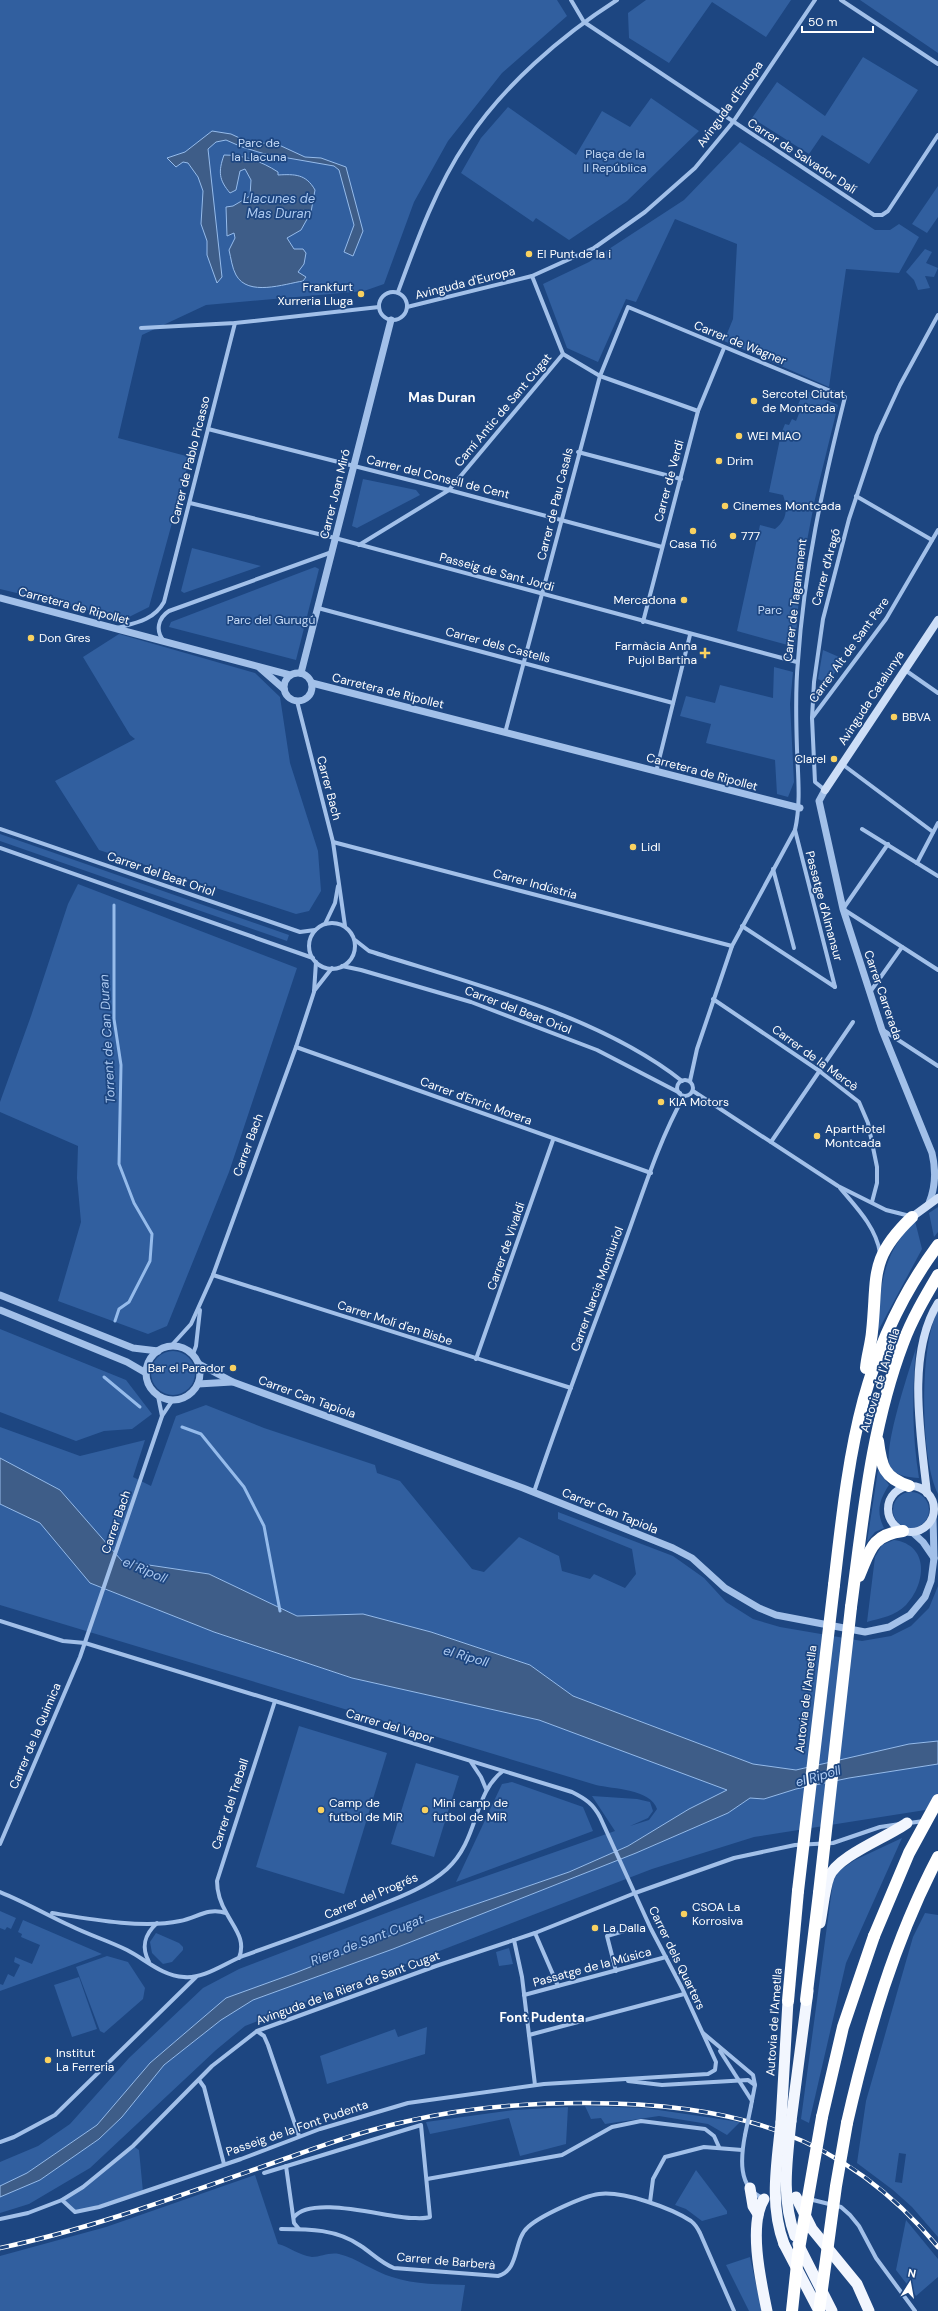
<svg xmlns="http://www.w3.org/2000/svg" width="938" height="2311" font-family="'DM Sans',sans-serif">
<rect width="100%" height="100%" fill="#1d4681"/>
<g fill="#315f9f" fill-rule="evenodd">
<polygon points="0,0 557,0 567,16 502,73 448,141 414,202 384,284 364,291 206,305 142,335 118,438 190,457 149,607 125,619 0,589"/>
<polygon points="646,0 791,0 766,37 712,2 669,63 629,38 628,13"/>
<polygon points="860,0 938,0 938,53"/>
<polygon points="863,57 918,90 869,164 822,135 809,154 752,118 777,82 825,116"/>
<polygon points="651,98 699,131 627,201 569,240 536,218 533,222 461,173 481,138 508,107 576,155 602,111 630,127"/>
<polygon points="740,142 875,230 890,230 899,224 919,237 899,273 846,269 829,387 724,341 733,319 737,244 675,219 636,302 626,299 598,362 567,348 543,284 589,262 684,200"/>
<polygon points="938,186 938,217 927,233 912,224"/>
<polygon points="925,249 932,252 926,263 938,268 934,277 925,276 930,288 918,290 914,280 906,272"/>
<path d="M804,390L838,405L815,499L801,572L795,647L737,631L760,525L775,529C787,520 788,509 783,495L769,492L781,434L785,424L789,425L792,419L796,421L800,411L796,410Z"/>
<polygon points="363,479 416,490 420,495 357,528 352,526"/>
<polygon points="192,548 261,566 184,593 181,591"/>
<polygon points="315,567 319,569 296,660 169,627 171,622"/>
<polygon points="119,634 255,673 280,697 290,763 318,851 321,891 309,911 296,914 99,850 55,781 135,739 130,735 83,657"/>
<polygon points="823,650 846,660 826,683 818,679"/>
<polygon points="774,667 793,672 790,704 794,782 788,797 777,794 775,760 706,743 711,724 680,716 686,696 715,703 720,685 773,698"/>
<polygon points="0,834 289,935 287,941 0,841"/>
<polygon points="78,884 297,968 229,1172 167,1326 148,1334 58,1301 81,1222 77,1178 78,1146 0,1112 0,1102 31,1016 68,904"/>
<polygon points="938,1207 938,1232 934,1237 929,1213"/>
<path d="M915,1221L922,1249L878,1331C880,1286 882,1254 915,1221Z"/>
<path d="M938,1311V1494C920,1461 919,1343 938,1311Z"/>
<polygon points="0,1329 126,1380 152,1414 132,1429 104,1431 76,1441 0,1412"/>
<path d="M916,1348C912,1392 912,1435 919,1478C909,1477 898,1477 891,1468C881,1453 910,1368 916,1348Z"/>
<circle cx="173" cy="1373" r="22"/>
<polygon points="206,1405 264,1428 375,1465 377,1473 400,1481 472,1569 484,1572 519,1537 559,1556 562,1571 590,1579 594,1574 625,1588 636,1574 632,1549 558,1519 558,1512 673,1556 704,1578 726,1602 753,1619 780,1627 862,1641 891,1636 911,1626 929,1608 938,1586 938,1741 909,1744 796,1770 753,1764 573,1696 530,1665 431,1632 363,1614 297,1616 209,1574 122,1561 60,1490 0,1458 0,1427 80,1456 145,1440 133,1477 151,1486 176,1416"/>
<path d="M878,1470L889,1485C879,1500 876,1512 884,1528L875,1532L867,1542Z"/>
<circle cx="911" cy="1510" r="18"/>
<path d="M0,1504L40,1523L90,1583L214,1632L352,1678L539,1720L728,1790L689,1809L628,1846L569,1872L427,1921L295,1973L226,1998L150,2063L97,2125L27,2173L0,2186V2162L38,2146L70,2124L129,2058L203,1988L239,1969L452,1888L615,1831L592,1796L637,1799L650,1802L653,1811L648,1818L630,1826L649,1820L657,1809C651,1789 613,1789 596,1785L0,1605Z"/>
<path d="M894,1540C930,1545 926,1584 906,1605C895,1616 881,1618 867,1622L875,1557L882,1545Z"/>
<polygon points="299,1726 387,1753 344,1894 256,1867"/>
<polygon points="416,1763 459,1776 434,1857 391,1844"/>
<polygon points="938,1764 938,1808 754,1837 652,1869 245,2026 216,2050 90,2168 29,2204 0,2213 0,2197 40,2180 99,2139 122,2117 164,2065 221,2020 253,2000 393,1949 636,1853 728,1813 750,1798 764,1799 796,1789 849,1778"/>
<polygon points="512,1782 583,1807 593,1831 456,1882 502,1784"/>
<polygon points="902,1838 846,1963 809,2123 801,2119 834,1874 855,1860"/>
<polygon points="0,1911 16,1918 11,1929 7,1927 5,1930 0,1928"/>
<path d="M925,1913L938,1915V2237L912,2207L893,2190L857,2163L866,2101L913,1937ZM899,2153L906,2154L902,2183L895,2182Z"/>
<polygon points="23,1920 102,1954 0,1991 0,1984 3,1985 8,1974 14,1977 20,1965 14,1962 15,1957 32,1964 40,1945 21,1937 22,1934 18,1932"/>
<polygon points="156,1933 179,1943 183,1947 183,1950 172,1962 163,1964 152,1953 150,1942"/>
<polygon points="509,1948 513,1964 499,1966 496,1952"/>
<polygon points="107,1956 128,1962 145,1988 143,1999 104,2033 100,2031 76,1967"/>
<polygon points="79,1977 97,2029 72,2037 54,1985"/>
<polygon points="427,2027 425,2054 327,2084 320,2056 395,2029 398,2037"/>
<polygon points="585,2106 645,2108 740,2122 727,2135 708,2124 659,2116 605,2124 601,2118 591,2119"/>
<polygon points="568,2107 566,2144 520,2156 509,2118 430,2134 426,2122 514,2110"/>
<polygon points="133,2146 139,2150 143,2192 75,2212 62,2200 83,2187"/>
<polygon points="696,2170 727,2211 727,2214 702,2221 686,2209 675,2205"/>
<path d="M255,2175L278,2244C290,2247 298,2255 312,2257C321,2257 329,2252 339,2254C357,2258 374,2272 392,2277C415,2285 441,2284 465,2285L461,2311H0V2256L106,2227Z"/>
<polygon points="906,2220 938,2259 938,2277 916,2296 896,2270"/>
<polygon points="750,2257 762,2311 749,2311 726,2265"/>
</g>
<g fill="#3e5d88" stroke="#95bbeb">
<polygon points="212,131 231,134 246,141 279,145 305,157 321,158 346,167 363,231 353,256 344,252 354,225 339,170 334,166 265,154 242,147 226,140 216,142 208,149 222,277 217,283 207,255 207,241 201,224 203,191 198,177 188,163 183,162 176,167 167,158 185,152"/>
<path d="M224,155C244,155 261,161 278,172V175C295,174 306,174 315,190L311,212L301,230L287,238L294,249H303L306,253L304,264L298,272L306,277L303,281C284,284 248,297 236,275C232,268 231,258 229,250L235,238L234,233L227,236L226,207L233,206L250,196L251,180L245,169L240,171L236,190L230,193C219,180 218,172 224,155Z"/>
<polygon points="0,1458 60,1490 122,1561 209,1574 297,1616 363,1614 431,1632 530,1665 573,1696 753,1764 796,1770 909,1744 938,1741 938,1764 849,1778 796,1789 764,1799 750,1798 728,1813 636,1853 393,1949 253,2000 221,2020 164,2065 122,2117 99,2139 40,2180 0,2197 0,2186 27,2173 97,2125 150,2063 226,1998 295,1973 427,1921 569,1872 628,1846 689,1809 727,1790 539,1720 352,1678 214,1632 90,1583 40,1523 0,1504"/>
</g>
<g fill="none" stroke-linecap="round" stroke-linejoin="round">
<g stroke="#95bbeb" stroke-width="3">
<polyline points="114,905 114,1019 121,1065 119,1164 134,1203 152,1234 150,1261 129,1302 119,1309 115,1321"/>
<polyline points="104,1377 140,1407"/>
<polyline points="182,1427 201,1434 244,1487 264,1526 280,1611"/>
</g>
<g stroke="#a2c0e9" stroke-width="4">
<polyline points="571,0 584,22 874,215 882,215 888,211 938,135"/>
<polyline points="841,0 938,64"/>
<polyline points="532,276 563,354 600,376 698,411"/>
<circle cx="393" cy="306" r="14"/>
<path d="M398,292C417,240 436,187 467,141C503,86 562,35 617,0"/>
<polyline points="407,307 532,276 594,248 645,212 695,168 733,122 815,0"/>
<polyline points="141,328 235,323 379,307"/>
<polyline points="208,429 449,490 662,547"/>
<polyline points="578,452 681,479"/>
<polyline points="856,496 932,540"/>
<polyline points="190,503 335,538 797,662"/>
<polyline points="359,545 449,490 563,354"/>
<polyline points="318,608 673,703"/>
<polyline points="643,622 698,411 724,348"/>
<path d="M117,628C136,623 154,620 164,602L235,323"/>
<path d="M164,641C155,631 158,618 169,611L332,552"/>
<polyline points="905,670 938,693"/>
<polyline points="297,701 333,842 345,926"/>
<polyline points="812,718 886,619 938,530"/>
<path d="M505,733L600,376L628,307L845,397C823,485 804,570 798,661C795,690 796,720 797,749C798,776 801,803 795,830L732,946L697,1049L690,1081"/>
<polyline points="842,764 933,832"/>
<polyline points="656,772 690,635"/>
<polyline points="825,790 815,782 812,718 814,682 823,619 849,519 877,435 900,385 938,315"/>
<polyline points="0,829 300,932 315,930"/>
<polyline points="862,829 938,876"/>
<polyline points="795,830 835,987"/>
<polyline points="333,842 732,946"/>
<polyline points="888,844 843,909 938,970"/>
<polyline points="0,848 313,958"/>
<polyline points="917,863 938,823"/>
<polyline points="773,869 794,948"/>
<circle cx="332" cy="946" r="23"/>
<polyline points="325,924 335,903 338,886"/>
<polyline points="742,926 835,987"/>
<path d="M355,940L369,951C469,983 599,1015 682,1081"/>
<polyline points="342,966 361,970 471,1002 597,1050 680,1093"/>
<polyline points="314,991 332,968"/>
<polyline points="870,992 902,947"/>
<polyline points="713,999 818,1070 859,1102 868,1123 877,1167 877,1183 872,1202"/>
<polyline points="883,1030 938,1066"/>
<polyline points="296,1047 651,1173"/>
<circle cx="685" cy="1088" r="8"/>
<polyline points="693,1091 838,1186 886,1210 910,1216"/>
<polyline points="771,1142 853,1022"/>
<path d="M840,1188C856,1207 876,1227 880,1253"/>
<polyline points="213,1275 571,1388"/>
<polyline points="171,1346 191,1324 213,1275 296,1047 314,992 316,962"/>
<polyline points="193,1354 196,1346 200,1310"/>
<polyline points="476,1359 553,1140"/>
<polyline points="158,1396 162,1416"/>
<path d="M534,1492C561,1411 592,1331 622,1250C641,1199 657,1144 684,1096"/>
<path d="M0,1621L63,1641L85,1643L572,1792C586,1799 593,1804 600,1817L651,1929L682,1988L716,2062L715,2070L708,2074L544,2084L408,2103L320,2129L241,2159L99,2207L75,2212L62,2200"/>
<polyline points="471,1762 481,1777 486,1789"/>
<polyline points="909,1823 924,1821"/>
<polyline points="0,1844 80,1657 162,1416 172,1401"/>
<path d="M0,1892C25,1902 47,1915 71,1926C89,1935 109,1941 127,1950C145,1959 162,1976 184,1977C204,1979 225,1963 243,1956C289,1939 335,1924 380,1905C403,1896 428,1886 447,1869C479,1840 473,1793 503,1771"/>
<path d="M52,1913C89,1919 143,1929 180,1921C197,1918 207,1907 226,1913"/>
<polyline points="535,1933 558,1986"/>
<polyline points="514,1940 522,1977 535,2085"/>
<path d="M239,1958C246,1940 235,1929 227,1914C221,1904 217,1892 217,1881L275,1701"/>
<path d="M149,1962C141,1947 144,1935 157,1923"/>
<polyline points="616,1971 607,1936 624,1931"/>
<polyline points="524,1995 666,1957"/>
<polyline points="257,2031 264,2036 268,2045 299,2136"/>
<polyline points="703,2033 753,2075 755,2085 751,2106"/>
<polyline points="529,2035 684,1994"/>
<polyline points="720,2051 752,2101"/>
<polyline points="199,2080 204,2087 224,2164"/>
<polyline points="628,2081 662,2085 748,2080 755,2085"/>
<path d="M745,2135C741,2156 737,2188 763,2198"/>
<polyline points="0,2142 14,2137 55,2115 196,1977"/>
<polyline points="286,2166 294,2223 299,2229"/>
<path d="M264,2173L421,2125L430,2217C424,2219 417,2218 411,2218C384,2217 312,2195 294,2217"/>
<polyline points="427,2179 562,2155 612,2127 641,2121 705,2129 714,2136 719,2147"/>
<polyline points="809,2199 841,2207 850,2215 859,2226 876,2258 915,2311"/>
<polyline points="650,2202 653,2179 665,2157 704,2147 742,2150"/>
<polyline points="0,2219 28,2213 62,2200 83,2187 133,2146 212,2066 257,2031 436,1966 535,1933 635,1893 734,1858 795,1845 833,1843 880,1827 900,1824"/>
<path d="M281,2229C309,2229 337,2229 361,2246C373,2254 381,2263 394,2268L498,2276C520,2270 513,2240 528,2227C540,2216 583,2196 599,2194C624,2191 671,2208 691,2221C695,2224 698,2229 700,2233L734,2311"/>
</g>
<g stroke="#a2c0e9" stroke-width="7">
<polyline points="0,598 290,675"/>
<polyline points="260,668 284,689"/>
<circle cx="298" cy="687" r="14"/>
<polyline points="301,673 391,320"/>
<polyline points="312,683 800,808"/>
<path d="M825,790L819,801L843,909L882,1030L932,1153C936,1170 936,1186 929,1203"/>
<polyline points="0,1295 133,1348 158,1351"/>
<polyline points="0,1310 127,1362 146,1373"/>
<circle cx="173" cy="1373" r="27"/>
<polyline points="199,1364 233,1382 523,1488 673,1548 692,1558 725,1588 759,1608 776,1615 865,1632 889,1627 910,1615 925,1597 931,1581 934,1558 933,1517"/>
<polyline points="198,1384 232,1382"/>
<polyline points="912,1532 923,1542 934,1558"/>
</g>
<g stroke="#cddef7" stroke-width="8">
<polyline points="825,790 938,620"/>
<polyline points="912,1217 938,1198"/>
<circle cx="911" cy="1509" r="23"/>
<path d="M927,1493C921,1437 906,1354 938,1303"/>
</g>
<g stroke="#f2f6fe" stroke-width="11">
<path d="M820,1923C823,1908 824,1891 829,1877C837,1856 888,1837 907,1823"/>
<polyline points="791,2121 808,1991"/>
<polyline points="781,2122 788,2001"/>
<polyline points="750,2188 753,2206 758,2214"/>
<polyline points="796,2197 812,2229 857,2284 869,2311"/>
<path d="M764,2199C748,2225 761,2282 767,2311"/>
<polyline points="784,2244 819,2311"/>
<polyline points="798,2244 832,2311"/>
</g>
<g stroke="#fff" stroke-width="12">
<path d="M866,1368C867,1356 871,1344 872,1332C878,1276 868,1259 912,1217"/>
<path d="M878,1441C881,1466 884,1478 909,1486"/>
<path d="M859,1576C870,1551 871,1535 903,1531"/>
<path d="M834,1585C849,1457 858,1353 938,1245"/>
<path d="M851,1607C863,1518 871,1427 903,1343C912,1319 925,1297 938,1275"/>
<polyline points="806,2000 819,1893"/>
<polyline points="788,2001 798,1891"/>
<polyline points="822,2117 843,2027 874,1936"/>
<path d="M847,2123C868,2031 894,1941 938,1857"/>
</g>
<g stroke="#fff" stroke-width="4.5">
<path id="rail" d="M0,2248C100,2227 197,2189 293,2156C329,2143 366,2130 404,2122C462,2108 524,2103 584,2103C729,2103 842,2131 938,2247"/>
</g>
<use href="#rail" stroke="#1d4681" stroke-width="3" stroke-dasharray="9" stroke-linecap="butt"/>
<polyline stroke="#a2c0e9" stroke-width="4" points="745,2135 751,2106"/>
<g stroke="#f2f6fe" stroke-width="11">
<path d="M791,2121C787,2161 781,2198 795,2236"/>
<path d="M781,2122C777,2163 769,2204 784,2244"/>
</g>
<g stroke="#fff" stroke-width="12">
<polyline points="798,1891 834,1585"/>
<polyline points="819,1893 851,1607"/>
<polyline points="874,1936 909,1853 938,1800"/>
<polyline points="792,2311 798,2255 822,2117"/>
<polyline points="819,2311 836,2186 847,2123"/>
</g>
</g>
<g fill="#f9d160" stroke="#1d4681" stroke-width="1.5">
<circle cx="529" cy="254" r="4"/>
<circle cx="361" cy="294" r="4"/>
<circle cx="754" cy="401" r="4"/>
<circle cx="739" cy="436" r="4"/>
<circle cx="719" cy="461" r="4"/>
<circle cx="725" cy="506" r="4"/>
<circle cx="693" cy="531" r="4"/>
<circle cx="733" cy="536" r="4"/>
<circle cx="684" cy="600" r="4"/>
<circle cx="31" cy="638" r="4"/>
<path d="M703 647h4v4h4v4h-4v4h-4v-4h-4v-4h4z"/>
<circle cx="894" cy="717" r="4"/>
<circle cx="834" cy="759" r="4"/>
<circle cx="633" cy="847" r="4"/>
<circle cx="661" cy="1102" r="4"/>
<circle cx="817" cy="1136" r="4"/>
<circle cx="233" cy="1368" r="4"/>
<circle cx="321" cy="1810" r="4"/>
<circle cx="425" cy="1810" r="4"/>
<circle cx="684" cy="1914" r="4"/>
<circle cx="595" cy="1928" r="4"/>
<circle cx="48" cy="2060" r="4"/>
</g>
<g text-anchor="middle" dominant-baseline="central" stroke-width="3.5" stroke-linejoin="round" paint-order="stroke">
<g font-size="12" fill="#fff" stroke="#1d4681">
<text transform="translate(730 104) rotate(-54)">Avinguda d'Europa</text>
<text transform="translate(802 156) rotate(33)">Carrer de Salvador Dalí</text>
<text transform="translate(465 283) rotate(-14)">Avinguda d'Europa</text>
<text transform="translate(740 343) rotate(22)">Carrer de Wagner</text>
<text transform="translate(503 410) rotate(-50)">Camí Antic de Sant Cugat</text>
<text transform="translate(190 460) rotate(-76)">Carrer de Pablo Picasso</text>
<text transform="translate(438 477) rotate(14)">Carrer del Consell de Cent</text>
<text transform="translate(669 481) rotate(-75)">Carrer de Verdi</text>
<text transform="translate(335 494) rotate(-76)">Carrer Joan Miró</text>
<text transform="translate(555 504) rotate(-76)">Carrer de Pau Casals</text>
<text transform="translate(826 567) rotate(-75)">Carrer d'Aragó</text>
<text transform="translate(497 572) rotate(15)">Passeig de Sant Jordi</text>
<text transform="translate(795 600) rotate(-83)">Carrer de Tagamanent</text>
<text transform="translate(74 606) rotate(15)">Carretera de Ripollet</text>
<text transform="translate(498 645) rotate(15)">Carrer dels Castells</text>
<text transform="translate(849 650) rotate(-54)">Carrer Alt de Sant Pere</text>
<text transform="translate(388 691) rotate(14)">Carretera de Ripollet</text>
<text transform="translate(871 698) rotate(-57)">Avinguda Catalunya</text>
<text transform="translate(702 772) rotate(15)">Carretera de Ripollet</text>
<text transform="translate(329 788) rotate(75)">Carrer Bach</text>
<text transform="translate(161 874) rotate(19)">Carrer del Beat Oriol</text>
<text transform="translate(535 884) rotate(15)">Carrer Indústria</text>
<text transform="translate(824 906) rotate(75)">Passatge d'Almansur</text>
<text transform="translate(883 995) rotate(71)">Carrer Carrerada</text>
<text transform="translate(518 1010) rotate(21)">Carrer del Beat Oriol</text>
<text transform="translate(815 1058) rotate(36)">Carrer de la Mercè</text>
<text transform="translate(476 1101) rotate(20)">Carrer d'Enric Morera</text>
<text transform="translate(248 1145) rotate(-70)">Carrer Bach</text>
<text transform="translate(506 1246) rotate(-71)">Carrer de Vivaldi</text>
<text transform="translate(597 1289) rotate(-70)">Carrer Narcis Montiuriol</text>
<text transform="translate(395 1323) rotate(18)">Carrer Molí d'en Bisbe</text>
<text transform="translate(880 1380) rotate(-73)">Autovia de l'Ametlla</text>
<text transform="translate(307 1397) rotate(20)">Carrer Can Tapiola</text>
<text transform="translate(610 1511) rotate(22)">Carrer Can Tapiola</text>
<text transform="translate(116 1522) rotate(-71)">Carrer Bach</text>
<text transform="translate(806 1699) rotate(-83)">Autovia de l'Ametlla</text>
<text transform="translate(390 1726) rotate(17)">Carrer del Vapor</text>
<text transform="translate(35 1736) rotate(-67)">Carrer de la Quimica</text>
<text transform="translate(230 1804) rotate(-72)">Carrer del Treball</text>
<text transform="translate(371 1896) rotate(-23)">Carrer del Progrés</text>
<text transform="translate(677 1958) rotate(64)">Carrer dels Quarters</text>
<text transform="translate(592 1967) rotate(-15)">Passatge de la Música</text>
<text transform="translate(348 1988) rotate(-20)">Avinguda de la Riera de Sant Cugat</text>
<text transform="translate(774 2022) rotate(-86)">Autovia de l'Ametlla</text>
<text transform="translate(297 2128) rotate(-19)">Passeig de la Font Pudenta</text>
<text transform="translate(446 2261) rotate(5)">Carrer de Barberà</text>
</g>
<g font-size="12" fill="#c6dbf7" stroke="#1d4681">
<text x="259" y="143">Parc de<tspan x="259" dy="14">la Llacuna</tspan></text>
<text x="615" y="154">Plaça de la<tspan x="615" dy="14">II República</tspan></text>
<text x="770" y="610">Parc</text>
<text x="271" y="620">Parc del Gurugú</text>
</g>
<g font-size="12" fill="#fff" stroke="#1d4681" text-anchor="start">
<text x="537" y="254">El Punt de la i</text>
<text x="353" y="287" text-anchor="end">Frankfurt<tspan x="353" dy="14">Xurreria Lluga</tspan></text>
<text x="762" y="394">Sercotel Ciutat<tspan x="762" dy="14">de Montcada</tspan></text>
<text x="747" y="436">WEI MIAO</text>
<text x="727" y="461">Drim</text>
<text x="733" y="506">Cinemes Montcada</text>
<text x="741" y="536">777</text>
<text x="693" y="544" text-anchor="middle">Casa Tió</text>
<text x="676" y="600" text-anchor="end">Mercadona</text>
<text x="39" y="638">Don Gres</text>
<text x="697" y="646" text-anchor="end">Farmàcia Anna<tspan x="697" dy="14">Pujol Bartina</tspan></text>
<text x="902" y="717">BBVA</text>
<text x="826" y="759" text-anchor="end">Clarel</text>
<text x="641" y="847">Lidl</text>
<text x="669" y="1102">KIA Motors</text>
<text x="825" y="1129">ApartHotel<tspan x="825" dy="14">Montcada</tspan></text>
<text x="225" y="1368" text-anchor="end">Bar el Parador</text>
<text x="329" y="1803">Camp de<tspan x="329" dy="14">futbol de MiR</tspan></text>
<text x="433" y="1803">Mini camp de<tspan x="433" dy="14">futbol de MiR</tspan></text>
<text x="692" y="1907">CSOA La<tspan x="692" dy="14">Korrosiva</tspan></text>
<text x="603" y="1928">La Dalla</text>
<text x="56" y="2053">Institut<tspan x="56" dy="14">La Ferreria</tspan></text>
</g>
<g font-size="13" font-style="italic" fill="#adcaf1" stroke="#1d4681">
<text x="279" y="198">Llacunes de<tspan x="279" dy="15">Mas Duran</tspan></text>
<text transform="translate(107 1039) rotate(-93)">Torrent de Can Duran</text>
<text transform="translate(145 1570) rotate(23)">el Ripoll</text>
<text transform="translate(466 1656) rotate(16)">el Ripoll</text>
<text transform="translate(818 1776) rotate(-16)">el Ripoll</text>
<text transform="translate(367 1940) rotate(-21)">Riera de Sant Cugat</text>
</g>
<g font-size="13" font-weight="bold" fill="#fff" stroke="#1d4681">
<text x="442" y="397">Mas Duran</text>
<text x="542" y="2017">Font Pudenta</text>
</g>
</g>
<g transform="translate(910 2283) rotate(11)" stroke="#1d4681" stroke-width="3" paint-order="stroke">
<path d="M0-3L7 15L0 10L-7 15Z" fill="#ffffff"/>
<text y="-6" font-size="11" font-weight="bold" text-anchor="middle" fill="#ffffff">N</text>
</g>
<path d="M802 26v6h71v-6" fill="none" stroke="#ffffff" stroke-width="2"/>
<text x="808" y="26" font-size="12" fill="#ffffff" stroke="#1d4681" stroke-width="3" paint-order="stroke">50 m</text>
</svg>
